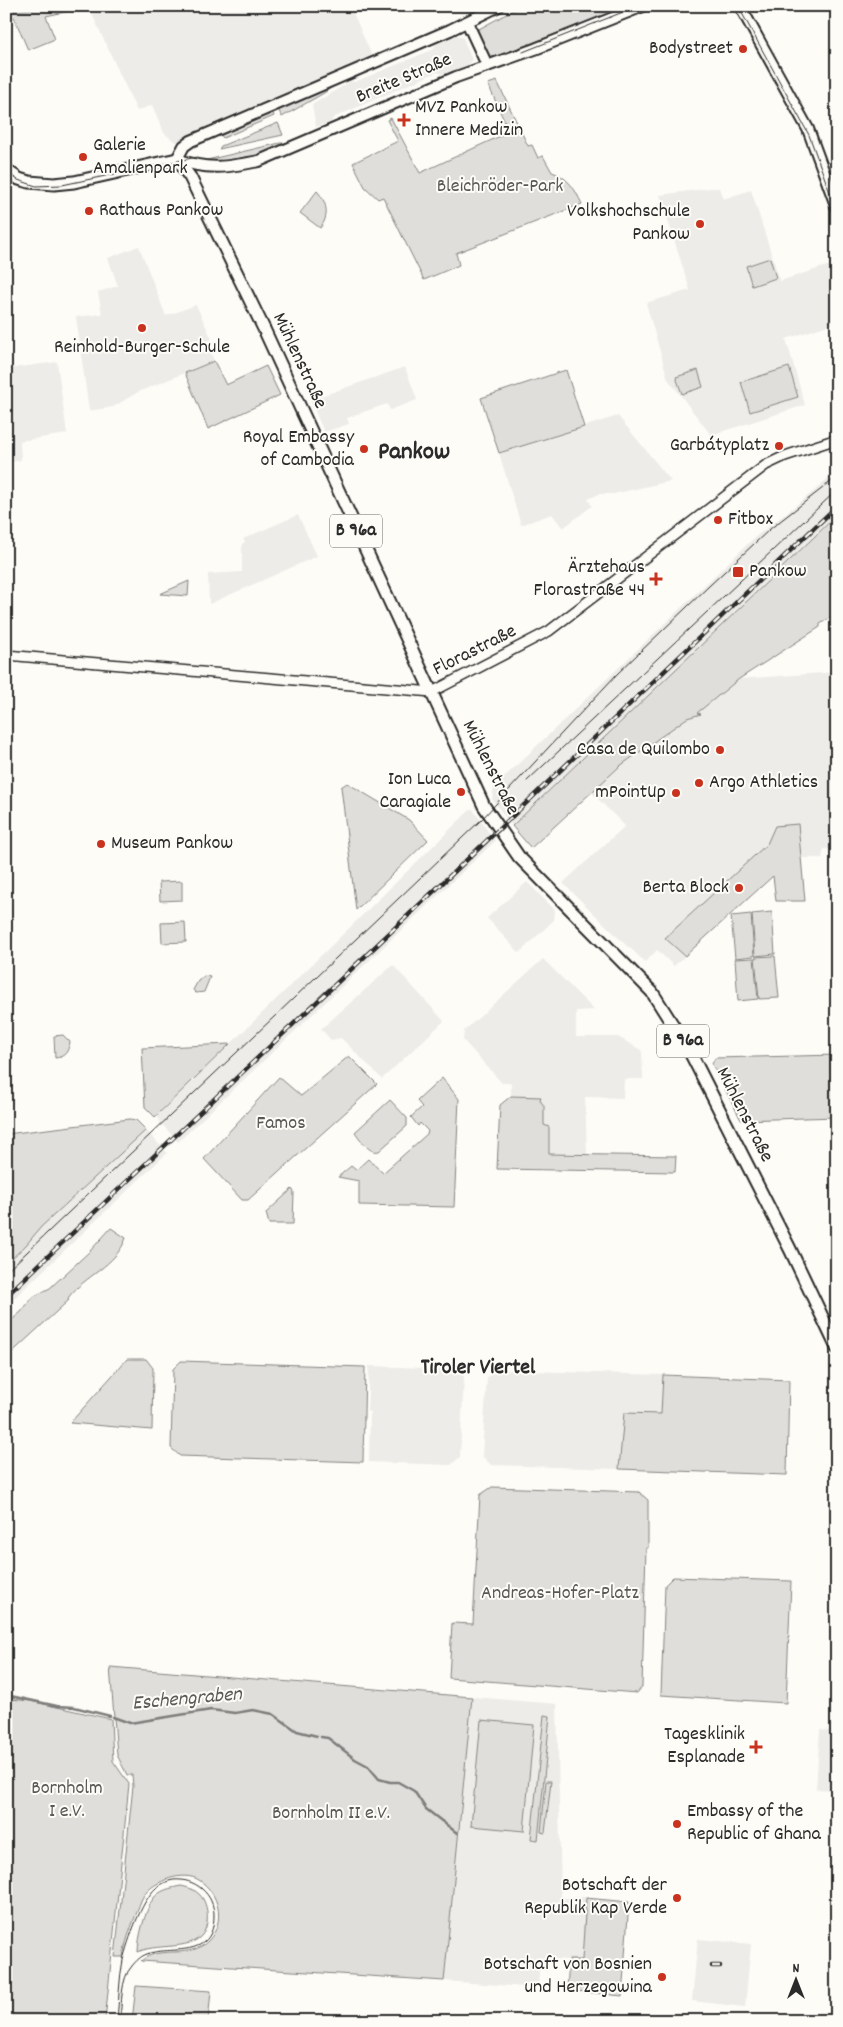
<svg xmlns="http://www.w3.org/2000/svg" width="843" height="2027" font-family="Dekko,sans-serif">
<rect width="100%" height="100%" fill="#fdfcf7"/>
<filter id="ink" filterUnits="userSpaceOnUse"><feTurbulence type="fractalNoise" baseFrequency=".02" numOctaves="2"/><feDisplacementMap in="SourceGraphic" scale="10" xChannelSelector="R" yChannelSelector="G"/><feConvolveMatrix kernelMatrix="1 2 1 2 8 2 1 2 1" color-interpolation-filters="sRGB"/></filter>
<g filter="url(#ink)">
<g fill="#edece8">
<polygon points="109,6 350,6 372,56 367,60 366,58 359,61 360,64 356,66 354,64 347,66 347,69 344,71 342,68 335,71 335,75 240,115 236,114 209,125 208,129 179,142 174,141 164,133 152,105 137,111 92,14"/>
<polygon points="457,35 463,38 472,60 468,65 443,74 437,72 333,118 331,122 316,127 312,105 351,81 355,82 434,49 435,45"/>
<polygon points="711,188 719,188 723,199 751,190 780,281 833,264 837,277 837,322 786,339 805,405 711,435 668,379 646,303 690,290 660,195"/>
<polygon points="139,246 166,316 196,305 212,339 206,342 214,361 138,392 113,407 89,411 76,317 102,314 98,292 118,286 108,258"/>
<polygon points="57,362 67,434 20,441 21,460 7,463 11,531 6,531 6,369"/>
<polygon points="405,367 417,400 390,410 387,404 363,412 347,418 349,424 324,432 310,400"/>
<polygon points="618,416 671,481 613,494 599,494 588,499 592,506 563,528 552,514 521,525 499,453"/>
<polygon points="837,470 837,515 512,826 492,799 494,787 754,538 813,492"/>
<polygon points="298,515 317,556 209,604 208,574 242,572 242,544 245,542 243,539"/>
<polygon points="837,672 837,849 824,849 822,858 802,858 805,901 776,901 773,876 674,966 657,950 645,962 629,947 628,947 563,883 625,826 591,792 620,766 674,726 687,718 699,714 696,713 739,679"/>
<polygon points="472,808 495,841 178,1142 160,1122 157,1116"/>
<polygon points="527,882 555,910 554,920 519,953 487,918"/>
<polygon points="543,959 594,1010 576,1011 576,1037 618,1037 641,1050 642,1053 643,1079 624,1079 623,1098 585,1097 587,1154 549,1154 549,1127 544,1126 544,1106 540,1097 511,1096 511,1083 502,1083 463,1040 464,1031"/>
<polygon points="393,965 444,1021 382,1079 341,1038 331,1040 321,1029"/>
<polygon points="146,1130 167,1153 6,1306 6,1264 26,1245 41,1227"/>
<polygon points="369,1366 456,1369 464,1376 460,1457 451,1465 369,1462 370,1412 367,1411"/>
<polygon points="495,1370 663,1375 662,1414 624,1413 619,1469 491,1465 482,1456 487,1378"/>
<polygon points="472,1697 557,1704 561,1898 588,1897 582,1961 540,1958 538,1988 444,1981"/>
<polygon points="820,1730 837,1732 837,1790 816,1789"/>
<polygon points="698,1939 751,1944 745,2007 692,2001"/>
</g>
<g fill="#dfdeda" stroke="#858482">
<polygon points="48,6 93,6 46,16 55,39 28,50 14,17 6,17 6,11 48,8"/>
<polygon points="521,6 628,6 495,57 488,56 477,30"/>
<polygon points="341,81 324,93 282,117 277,107"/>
<path d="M497,81L528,146L532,145L538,158L543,156L552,172C568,177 575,189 582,204L456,253L459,265L424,280L383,197L378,199L365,187L353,163L398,141L387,120L391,118L420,173L509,132L488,84Z"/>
<polygon points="272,110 274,116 223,138 221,135"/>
<polygon points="278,123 283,135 219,149 221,146"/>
<path d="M280,143H287L288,145C257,158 239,161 206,163L207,160Z"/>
<path d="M317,191C327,202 330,216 320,228L300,213Z"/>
<polygon points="770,258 776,278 752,286 746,266"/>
<polygon points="214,361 226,385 266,366 280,395 208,429 185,373"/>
<polygon points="789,367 798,397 750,412 741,382"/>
<polygon points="566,370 584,427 499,453 481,398"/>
<polygon points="698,370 703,387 682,394 676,377"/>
<polygon points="836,516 837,613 820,624 820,627 739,679 697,713 701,714 687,718 620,766 531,848 512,826"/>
<polygon points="189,581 188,596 160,594"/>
<polygon points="347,783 409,820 428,840 356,910 341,787"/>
<polygon points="798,824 805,901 776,901 773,876 685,956 665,938 767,844 775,826"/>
<polygon points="182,881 182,900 160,901 159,882"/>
<polygon points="772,912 775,954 755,956 752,914"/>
<polygon points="751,914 754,956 735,958 731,916"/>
<polygon points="185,922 186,942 162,943 161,923"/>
<polygon points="775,956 779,998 759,999 755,957"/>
<polygon points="754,958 758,999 738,1001 735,959"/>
<polygon points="204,976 210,977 204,992 196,993 193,990 198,981"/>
<path d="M63,1035L70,1042C68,1052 65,1057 55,1058L54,1036Z"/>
<polygon points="230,1044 155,1117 145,1107 142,1048"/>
<polygon points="837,1055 837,1117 741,1120 712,1064 715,1058"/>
<polygon points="349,1056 377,1084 248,1200 242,1200 204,1159 279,1077 301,1096"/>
<polygon points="442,1078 459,1099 454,1207 359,1205 359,1181 338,1177 351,1166 356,1170 368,1159 383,1173 427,1134 428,1131 420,1123 418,1126 411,1117 422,1107 417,1101"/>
<polygon points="511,1096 541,1097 540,1100 544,1106 544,1125 549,1127 549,1154 676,1156 675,1172 497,1169 500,1105"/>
<path d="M390,1100L407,1118V1126L379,1151C369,1154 361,1140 355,1132Z"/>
<polygon points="130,1119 136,1120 146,1130 41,1227 26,1245 6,1264 6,1134"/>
<polygon points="292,1189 294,1192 293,1224 269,1224 266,1213"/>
<path d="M111,1228L126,1238C116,1266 84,1276 68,1298L69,1300L6,1358V1325L21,1312L33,1297L50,1288L90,1251Z"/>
<polygon points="127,1359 146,1359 153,1368 152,1430 70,1423"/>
<polygon points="181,1361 365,1367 363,1462 180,1456 171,1448 173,1369"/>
<polygon points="663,1375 789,1380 787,1475 619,1469 624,1413 661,1414"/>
<polygon points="492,1487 639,1492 648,1500 648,1548 646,1548 642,1687 637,1693 449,1678 452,1623 473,1624 480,1495"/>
<polygon points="673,1577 791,1581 786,1703 661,1695 665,1585"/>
<path d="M110,1667L472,1697L444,1981L141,1961C160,1944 190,1961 209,1940C226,1921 219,1893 199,1880C183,1870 154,1881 144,1895C140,1901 138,1910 135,1917C130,1930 125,1943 123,1957H115L133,1786L132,1775H127L117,1755Z"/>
<polygon points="11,1699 30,1701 111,1719 113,1761 129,1784 105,2021 6,2021 6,1701"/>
<polygon points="544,1715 550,1716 538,1840 531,1839"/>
<polygon points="481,1720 534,1725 524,1831 471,1826"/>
<polygon points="546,1781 551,1781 545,1833 541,1832"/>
<path d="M181,1886C191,1888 198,1891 203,1899C207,1906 208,1915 207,1922C203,1955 160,1941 138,1952C138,1938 145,1911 153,1899C159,1890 171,1888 181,1886Z"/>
<polygon points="586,1898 629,1902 622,1996 567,1990 569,1960 582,1960"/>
<polygon points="136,1986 211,1991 208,2021 132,2021"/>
<polygon points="353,2015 398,2018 398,2021 353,2021"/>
</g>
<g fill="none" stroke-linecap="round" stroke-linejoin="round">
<g stroke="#7e7d7b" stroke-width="2.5">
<polyline points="6,1695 57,1706 74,1707 110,1716"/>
<polyline points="113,1717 130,1723 211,1710 235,1713 253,1710 273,1714 297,1731 317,1736"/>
<polyline points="321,1737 328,1738 355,1759 368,1766 379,1779 390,1782 398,1782 414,1791 426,1809 457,1833"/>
</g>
<g stroke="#2b2b2b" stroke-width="12">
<polyline id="tertiary" points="6,655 432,692 549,631 766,465 785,456 837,439"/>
</g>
<g stroke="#2b2b2b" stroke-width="14">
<g id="secondary">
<path d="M499,6L450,30L191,141L184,146L177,159C207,171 229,167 259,161L456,77L535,49L643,6"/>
<polyline points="740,6 808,129 837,208"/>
<polyline points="467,22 487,65"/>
</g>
</g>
<g stroke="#2b2b2b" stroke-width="15">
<polyline id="primary" points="6,170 19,179 29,182 54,184 74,182 177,159 190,177 264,329 484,806 519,857 652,992 691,1054 790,1249 837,1348"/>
</g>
<use href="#tertiary" stroke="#fdfcf7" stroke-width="9"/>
<use href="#secondary" stroke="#fdfcf7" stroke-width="10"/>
<use href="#primary" stroke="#fdfcf7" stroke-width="11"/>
<g stroke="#2b2b2b" stroke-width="1">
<polyline points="738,6 809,135 837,212"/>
<polyline points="523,52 638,6"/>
<polyline points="6,172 18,180 36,186 62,185 197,157"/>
<polyline points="527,781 837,490"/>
<polyline points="6,1272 481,820 617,674 709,586 770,529 837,477"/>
<path d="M117,2021C119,2001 119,1979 123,1960C128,1941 141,1901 156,1888C161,1884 167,1881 173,1880C184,1879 194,1882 202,1889C210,1896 214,1905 214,1915C214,1961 171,1945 147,1954C141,1956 136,1961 132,1966C120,1979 122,2004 120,2021"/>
</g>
<g stroke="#2b2b2b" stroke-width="4.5">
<g id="rail">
<polyline points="6,1296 453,873 837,506"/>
<polyline points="712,1966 720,1966"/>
</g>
</g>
<use href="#rail" stroke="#fdfcf7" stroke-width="2.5" stroke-dasharray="8" stroke-linecap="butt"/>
</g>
</g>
<g fill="#c8321e" stroke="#fdfcf7" stroke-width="2">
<circle cx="743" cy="49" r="5"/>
<path d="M401.5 112.5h5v5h5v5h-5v5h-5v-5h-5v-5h5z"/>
<circle cx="83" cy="157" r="5"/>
<circle cx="89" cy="211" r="5"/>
<circle cx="700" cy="224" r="5"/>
<circle cx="142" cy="328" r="5"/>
<circle cx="779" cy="446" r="5"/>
<circle cx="364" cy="449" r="5"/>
<circle cx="718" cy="520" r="5"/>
<rect x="732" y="566" width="12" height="12" rx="2.5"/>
<path d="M653.5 571.5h5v5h5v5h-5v5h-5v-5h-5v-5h5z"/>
<circle cx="720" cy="750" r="5"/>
<circle cx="699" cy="783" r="5"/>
<circle cx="461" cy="792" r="5"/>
<circle cx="676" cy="793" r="5"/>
<circle cx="101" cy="844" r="5"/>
<circle cx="739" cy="888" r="5"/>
<path d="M753.5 1739.5h5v5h5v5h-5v5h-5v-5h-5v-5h5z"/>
<circle cx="677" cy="1824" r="5"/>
<circle cx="677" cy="1898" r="5"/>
<circle cx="662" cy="1977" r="5"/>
</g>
<g text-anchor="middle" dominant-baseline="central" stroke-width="4" stroke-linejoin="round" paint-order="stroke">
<g fill="#fdfcf7" stroke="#6a6a68" stroke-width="1">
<rect x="330" y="514.5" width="52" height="33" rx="4"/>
<rect x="657" y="1024.5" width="52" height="33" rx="4"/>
</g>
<g font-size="19" font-weight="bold" fill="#2b2b2b">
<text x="356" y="531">B 96a</text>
<text x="683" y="1041">B 96a</text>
</g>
<g font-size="20" fill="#2b2b2b" stroke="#fdfcf7" text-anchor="end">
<text x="733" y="49">Bodystreet</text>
<text x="415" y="108" text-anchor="start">MVZ Pankow<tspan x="415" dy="23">Innere Medizin</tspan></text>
<text x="93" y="146" text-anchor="start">Galerie<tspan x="93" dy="23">Amalienpark</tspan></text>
<text x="99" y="211" text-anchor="start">Rathaus Pankow</text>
<text x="690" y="212">Volkshochschule<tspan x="690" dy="23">Pankow</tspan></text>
<text x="142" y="348" text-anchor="middle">Reinhold-Burger-Schule</text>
<text x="354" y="438">Royal Embassy<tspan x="354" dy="23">of Cambodia</tspan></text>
<text x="769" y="446">Garbátyplatz</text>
<text x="728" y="520" text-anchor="start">Fitbox</text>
<text x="645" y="568">Ärztehaus<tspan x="645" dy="23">Florastraße 44</tspan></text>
<text x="749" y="572" text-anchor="start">Pankow</text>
<text x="710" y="750">Casa de Quilombo</text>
<text x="451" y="780">Ion Luca<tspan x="451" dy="23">Caragiale</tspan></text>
<text x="709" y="783" text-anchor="start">Argo Athletics</text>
<text x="666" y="793">mPointUp</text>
<text x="111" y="844" text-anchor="start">Museum Pankow</text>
<text x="729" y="888">Berta Block</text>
<text x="745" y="1735">Tagesklinik<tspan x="745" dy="23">Esplanade</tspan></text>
<text x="687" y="1812" text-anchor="start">Embassy of the<tspan x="687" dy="23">Republic of Ghana</tspan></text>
<text x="667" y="1886">Botschaft der<tspan x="667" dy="23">Republik Kap Verde</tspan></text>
<text x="652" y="1965">Botschaft von Bosnien<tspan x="652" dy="23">und Herzegowina</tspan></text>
</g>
<g font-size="20" fill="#2b2b2b" stroke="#fdfcf7">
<text transform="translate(404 79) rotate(-23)">Breite Straße</text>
<text transform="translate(299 361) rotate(65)">Mühlenstraße</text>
<text transform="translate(475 651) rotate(-27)">Florastraße</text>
<text transform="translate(490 768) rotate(63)">Mühlenstraße</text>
<text transform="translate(744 1115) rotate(63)">Mühlenstraße</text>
</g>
<g font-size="20" fill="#585857" stroke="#fdfcf7">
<text x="500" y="187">Bleichröder-Park</text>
<text x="281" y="1124">Famos</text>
<text x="560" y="1594">Andreas-Hofer-Platz</text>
<text x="67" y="1789">Bornholm<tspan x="67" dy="23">I e.V.</tspan></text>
<text x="331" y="1814">Bornholm II e.V.</text>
</g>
<g font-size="21" font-style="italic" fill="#5b5b5a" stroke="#fdfcf7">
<text transform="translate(187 1700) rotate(-5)">Eschengraben</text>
</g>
<g font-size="22" font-weight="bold" fill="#2b2b2b" stroke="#fdfcf7">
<text x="478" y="1368">Tiroler Viertel</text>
</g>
<g font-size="25" font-weight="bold" fill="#2b2b2b" stroke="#fdfcf7">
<text x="414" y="453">Pankow</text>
</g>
</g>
<rect width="843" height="2027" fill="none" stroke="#fdfcf7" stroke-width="25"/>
<rect x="12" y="12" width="818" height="2002" fill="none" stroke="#2b2b2b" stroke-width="2" filter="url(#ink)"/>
<g transform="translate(796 1980)" stroke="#fdfcf7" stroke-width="4" paint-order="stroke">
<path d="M0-4L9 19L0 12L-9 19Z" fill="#2b2b2b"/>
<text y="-8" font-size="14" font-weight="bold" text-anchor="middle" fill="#2b2b2b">N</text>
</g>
</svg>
